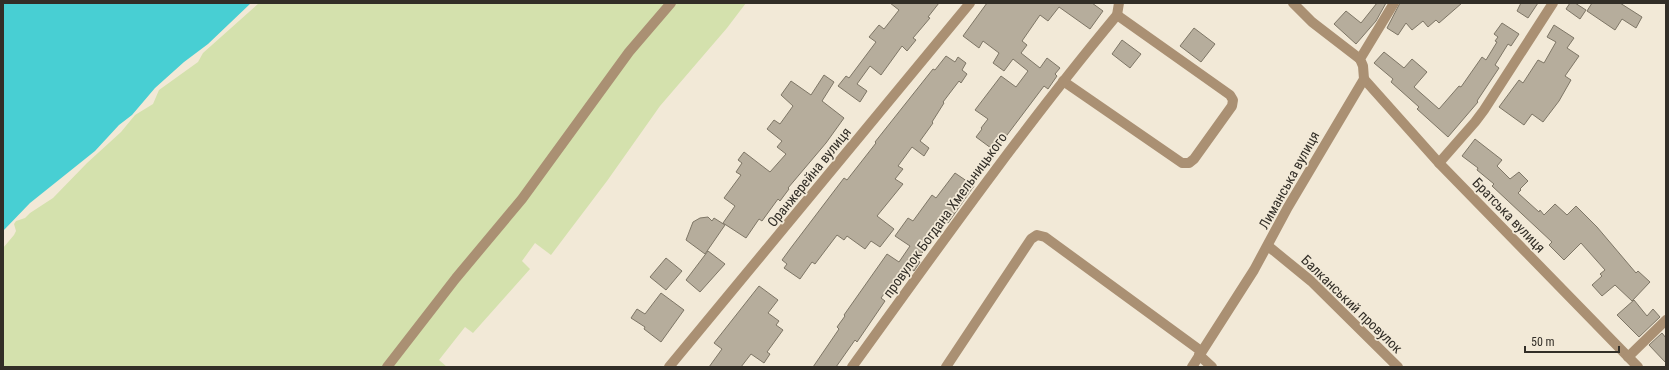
<svg xmlns="http://www.w3.org/2000/svg" width="1669" height="370" font-family="'Roboto Condensed',sans-serif">
<rect width="100%" height="100%" fill="#f2e9d7"/>
<polygon fill="#d4e1ad" points="259,3 746,3 727,28 660,106 607,181 551,255 535,243 522,261 530,269 473,333 465,327 439,360 447,367 3,367 3,248 14,235 16,231 14,224 16,221 25,218 30,213 53,198 87,163 121,132 135,115 153,104 159,90 198,62 203,53"/>
<polygon fill="#48cfd3" points="3,3 251,3 208,44 184,62 155,88 132,115 119,125 95,151 30,203 3,231"/>
<g fill="#b6ad9c" stroke="#7e7666">
<polygon points="890,3 939,3 928,17 930,18 913,38 916,40 907,51 902,46 881,75 870,66 857,84 867,91 860,102 838,86 846,76 849,78 876,42 869,37 879,25 884,29 899,10"/>
<polygon points="987,3 1092,3 1103,11 1090,29 1059,7 1048,21 1040,15 1022,41 1027,45 1021,53 1040,68 1047,58 1060,68 1055,74 1057,76 1048,89 1044,86 995,151 976,137 982,129 981,128 988,119 975,110 1001,76 1016,87 1028,71 1013,59 1004,71 993,63 999,53 983,41 979,48 963,36"/>
<polygon points="1377,3 1386,3 1376,21 1356,44 1334,24 1346,11 1361,23"/>
<polygon points="1400,3 1462,3 1439,23 1436,20 1428,27 1423,21 1412,30 1406,23 1398,35 1387,28"/>
<polygon points="1521,3 1538,3 1528,18 1517,11"/>
<polygon points="1570,3 1575,3 1586,10 1580,19 1566,9"/>
<polygon points="1592,3 1620,3 1642,17 1636,28 1622,19 1615,30 1587,11"/>
<polygon points="1502,23 1519,34 1511,46 1508,44 1495,65 1499,68 1477,101 1478,102 1448,137 1417,109 1419,107 1391,82 1393,79 1374,63 1384,52 1404,68 1412,59 1427,72 1414,87 1439,109 1459,86 1461,87 1482,57 1486,60 1497,42 1495,41 1498,37 1494,34"/>
<polygon points="1554,25 1574,38 1567,48 1579,56 1565,76 1571,80 1559,101 1543,122 1532,114 1524,125 1499,107 1519,80 1523,83 1538,60 1544,63 1556,42 1547,37"/>
<polygon points="1194,28 1215,44 1201,62 1180,46"/>
<polygon points="1122,40 1141,54 1130,68 1112,54"/>
<polygon points="946,56 955,62 958,57 966,63 962,70 967,74 961,83 959,81 943,102 944,103 932,122 933,123 920,141 929,148 924,156 912,147 898,166 903,169 895,179 903,184 877,216 894,229 880,247 871,241 865,249 847,236 844,240 837,235 815,264 812,262 800,279 784,268 787,264 782,260 790,249 844,178 847,180 876,143 875,142 933,69 935,70"/>
<polygon points="824,75 834,82 822,101 844,118 826,143 788,188 789,189 780,201 778,199 762,221 759,219 746,238 723,223 735,206 724,198 741,175 736,172 742,163 738,160 744,152 770,172 786,154 777,147 782,141 767,129 774,120 780,124 793,106 781,95 791,81 811,95"/>
<polygon points="1475,139 1502,160 1497,166 1510,179 1519,172 1528,181 1520,189 1521,190 1518,193 1539,212 1540,210 1544,215 1555,204 1567,215 1576,206 1597,227 1636,273 1638,271 1650,282 1632,301 1615,285 1602,296 1592,285 1602,276 1600,274 1605,270 1581,243 1564,260 1549,245 1552,242 1492,186 1494,184 1477,170 1478,168 1462,156"/>
<polygon points="955,173 974,186 948,223 941,218 928,236 932,239 917,260 920,262 914,271 911,269 902,282 896,278 881,298 885,301 857,342 855,340 836,367 813,367 839,329 837,327 845,316 844,315 887,254 899,262 910,246 895,236 908,218 913,221 932,195 936,198"/>
<polygon points="708,217 712,221 714,218 725,225 705,254 686,240 693,222 700,218"/>
<polygon points="708,251 725,264 700,292 686,280"/>
<polygon points="666,258 682,271 666,290 650,277"/>
<polygon points="759,286 778,300 768,313 779,321 776,325 783,330 767,352 770,354 764,363 751,354 741,367 709,367 722,349 714,343"/>
<polygon points="661,293 684,310 661,342 644,329 645,327 631,318 637,309 645,314"/>
<polygon points="1634,300 1647,316 1653,309 1660,317 1639,337 1617,315"/>
<polygon points="1662,333 1666,338 1666,363 1649,345"/>
</g>
<g fill="none" stroke-linecap="round" stroke-linejoin="round">
<g stroke="#aa9073" stroke-width="10">
<polyline points="1293,3 1312,22 1360,59"/>
<polyline points="1364,79 1439,163 1638,367"/>
<polyline points="1063,81 1182,163 1189,163 1194,159 1232,106 1233,100 1230,95 1117,15"/>
<polyline points="1439,163 1475,122 1484,110 1553,3"/>
<polyline points="1268,246 1311,281 1398,367"/>
<polyline points="1199,355 1212,367"/>
<polyline points="1628,357 1666,320"/>
<polyline points="387,367 456,278 522,199 629,52 671,3"/>
<polyline points="669,367 970,3"/>
<path d="M852,367C938,248 1023,128 1117,15L1119,3"/>
<polyline points="946,367 1031,239 1037,235 1045,237 1201,351"/>
<polyline points="1192,367 1254,270 1288,207 1364,79 1363,66 1360,59 1394,3"/>
</g>
</g>
<g text-anchor="middle" dominant-baseline="central" stroke-width="3.5" stroke-linejoin="round" paint-order="stroke">
<g font-size="14" fill="#322e27" stroke="#f2e9d7">
<text transform="translate(809 177) rotate(-51)">Оранжерейна вулиця</text>
<text transform="translate(1289 180) rotate(-61)">Лиманська вулиця</text>
<text transform="translate(945 215) rotate(-54)">провулок Богдана Хмельницького</text>
<text transform="translate(1509 215) rotate(46)">Братська вулиця</text>
<text transform="translate(1352 304) rotate(44)">Балканський провулок</text>
</g>
</g>
<rect width="1669" height="370" fill="none" stroke="#322e27" stroke-width="8"/>
<path d="M1525 346v6h94v-6" fill="none" stroke="#322e27" stroke-width="2"/>
<text x="1531" y="346" font-size="12" fill="#322e27" stroke="#f2e9d7" stroke-width="3" paint-order="stroke">50 m</text>
</svg>
